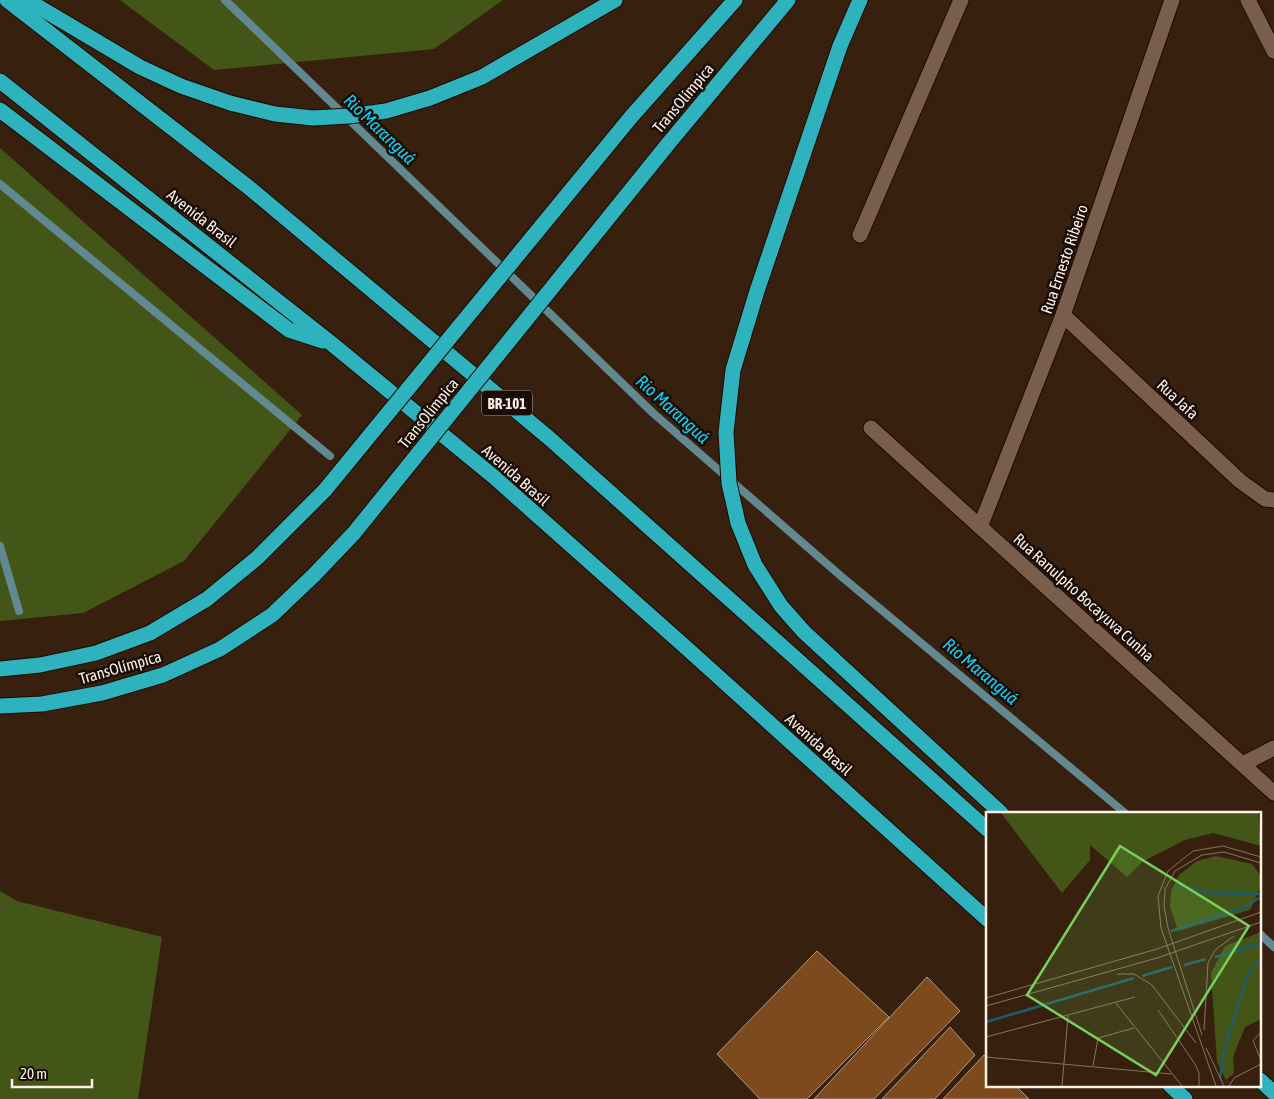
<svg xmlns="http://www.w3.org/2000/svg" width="1274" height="1099" font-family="'Asap Condensed',sans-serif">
<rect width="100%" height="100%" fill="#37210e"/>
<g fill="#435617">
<polygon points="120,0 503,0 434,49 214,70"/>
<polygon points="0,148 302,415 184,561 83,613 0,621"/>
<polygon points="0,891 17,901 162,937 138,1099 0,1099"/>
</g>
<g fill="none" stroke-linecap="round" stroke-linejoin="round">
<g stroke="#628991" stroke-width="8">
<polyline points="225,0 653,413 842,577 1125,813"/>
<polyline points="0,184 330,456"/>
<polyline points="0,546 19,611"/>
<polyline points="1260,934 1274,947"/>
</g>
</g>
<g fill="#7d4a1d" stroke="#b59984">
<polygon points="817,951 889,1017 807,1099 760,1099 717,1054"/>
<polygon points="927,977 960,1011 874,1099 814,1099"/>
<polygon points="950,1027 975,1055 935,1099 882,1099"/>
<polygon points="984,1055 988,1059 988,1085 1015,1085 1029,1099 943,1099"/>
</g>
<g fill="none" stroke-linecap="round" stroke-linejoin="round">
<g stroke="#1d0900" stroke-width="17">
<g id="minor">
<polyline points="1248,0 1274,51"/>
<polyline points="860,235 961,0"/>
<polyline points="1063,315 1240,481 1265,499 1274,500"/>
<polyline points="871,428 1274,793"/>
<polyline points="980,527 1063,315 1172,0"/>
<polyline points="1243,764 1274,748"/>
</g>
</g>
<g stroke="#1d0900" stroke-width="17">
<g id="highway">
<polyline points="7,0 247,186 549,438 988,830"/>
<polyline points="27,0 140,67 181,86 230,103 275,114 313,118 349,116 386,111 430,98 482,77 615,0"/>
<polyline points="860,0 840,46 757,291 733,370 726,432 729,483 738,523 755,565 781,606 804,632 1001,813"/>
<polyline points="0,81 332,344 494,477 682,644 988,920"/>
<polyline points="0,110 289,330 323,341"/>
<polyline points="631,117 735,0"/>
<polyline points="668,144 788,0"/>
<polyline points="0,669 40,665 96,653 150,633 207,599 257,558 325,490"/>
<polyline points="0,706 42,704 102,693 163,675 220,649 272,615 314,575 354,533"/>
<polyline points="1260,1080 1274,1093"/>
<polyline points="1170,1085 1185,1099"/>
</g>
</g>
<use href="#minor" stroke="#795f4b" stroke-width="15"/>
<use href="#highway" stroke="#2eb2bd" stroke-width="15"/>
<g stroke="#1d0900" stroke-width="17" stroke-linecap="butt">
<g id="highway-bridge">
<polyline points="325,490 631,117"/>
<polyline points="354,533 668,144"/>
</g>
</g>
<use href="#highway-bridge" stroke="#2eb2bd" stroke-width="15"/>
</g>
<g text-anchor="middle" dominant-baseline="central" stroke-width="5" stroke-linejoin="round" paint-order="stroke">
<rect fill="#170d06" stroke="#b9aba1" stroke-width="1" x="482" y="390.5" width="50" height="25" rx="4"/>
<g font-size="15" font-weight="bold" fill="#ffefe4">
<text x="507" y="403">BR-101</text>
</g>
<g font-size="16" fill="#ffefe4" stroke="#170d06">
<text transform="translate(683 98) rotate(-50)">TransOlímpica</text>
<text transform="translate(202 218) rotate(38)">Avenida Brasil</text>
<text transform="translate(1064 259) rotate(-71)">Rua Ernesto Ribeiro</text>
<text transform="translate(1178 399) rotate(43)">Rua Jafa</text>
<text transform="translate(428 413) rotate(-51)">TransOlímpica</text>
<text transform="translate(516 475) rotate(41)">Avenida Brasil</text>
<text transform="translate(1084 597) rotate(42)">Rua Ranulpho Bocayuva Cunha</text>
<text transform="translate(120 667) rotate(-16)">TransOlímpica</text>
<text transform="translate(819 744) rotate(42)">Avenida Brasil</text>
</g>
<g font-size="18" font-style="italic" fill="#0dd3fc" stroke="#170d06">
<text transform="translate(380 129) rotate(44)">Rio Maranguá</text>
<text transform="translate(673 409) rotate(42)">Rio Maranguá</text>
<text transform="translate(981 671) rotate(40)">Rio Maranguá</text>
</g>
</g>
<g transform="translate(986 812)">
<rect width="275" height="275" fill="#37210e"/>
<path d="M15,1H272L275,34L227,21L199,28L156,50L141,65L104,33V48L76,81ZM230,44L266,52L275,64V74L264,98L192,119L184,95L185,79L193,63L211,49ZM275,120V207L259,215L247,245L248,261L240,268L231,250L225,161L239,134Z" fill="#435617"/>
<path fill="none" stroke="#1e5d6e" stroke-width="2.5" d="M190,72L224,81L275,82M185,119L256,96L275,85M229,145L275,131M198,153L220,147M156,164L186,155M0,210L148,166M234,267L238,238L263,160L275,147"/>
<path fill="none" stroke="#877364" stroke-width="1" d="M131,162H148L166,173L210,231M0,186L171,137L275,100M129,190L196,274M0,194L171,146L275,110M172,198L209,252L213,261V274M218,218L222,151L229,138L248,124M275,220L267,229L275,248M216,223L182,116L178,94L179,77L189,59L216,43L238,40L275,51M0,225L149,185M220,236L238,274M0,245L185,262M107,254L112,226L148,216M76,274L82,204M230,274L175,116L172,84L182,59L207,39L237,34L275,45M243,274L248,266L275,252"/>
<path fill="#78d158" fill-opacity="0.15" stroke="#78d158" stroke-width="2.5" d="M134,34L263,114L170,263L41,183Z"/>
<rect width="275" height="275" fill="none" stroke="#ffefe4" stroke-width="2.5"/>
</g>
<path d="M12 1079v8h80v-8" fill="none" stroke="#ffefe4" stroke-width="2.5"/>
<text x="20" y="1079" font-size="15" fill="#ffefe4" stroke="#170d06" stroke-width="4" paint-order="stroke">20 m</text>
</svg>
